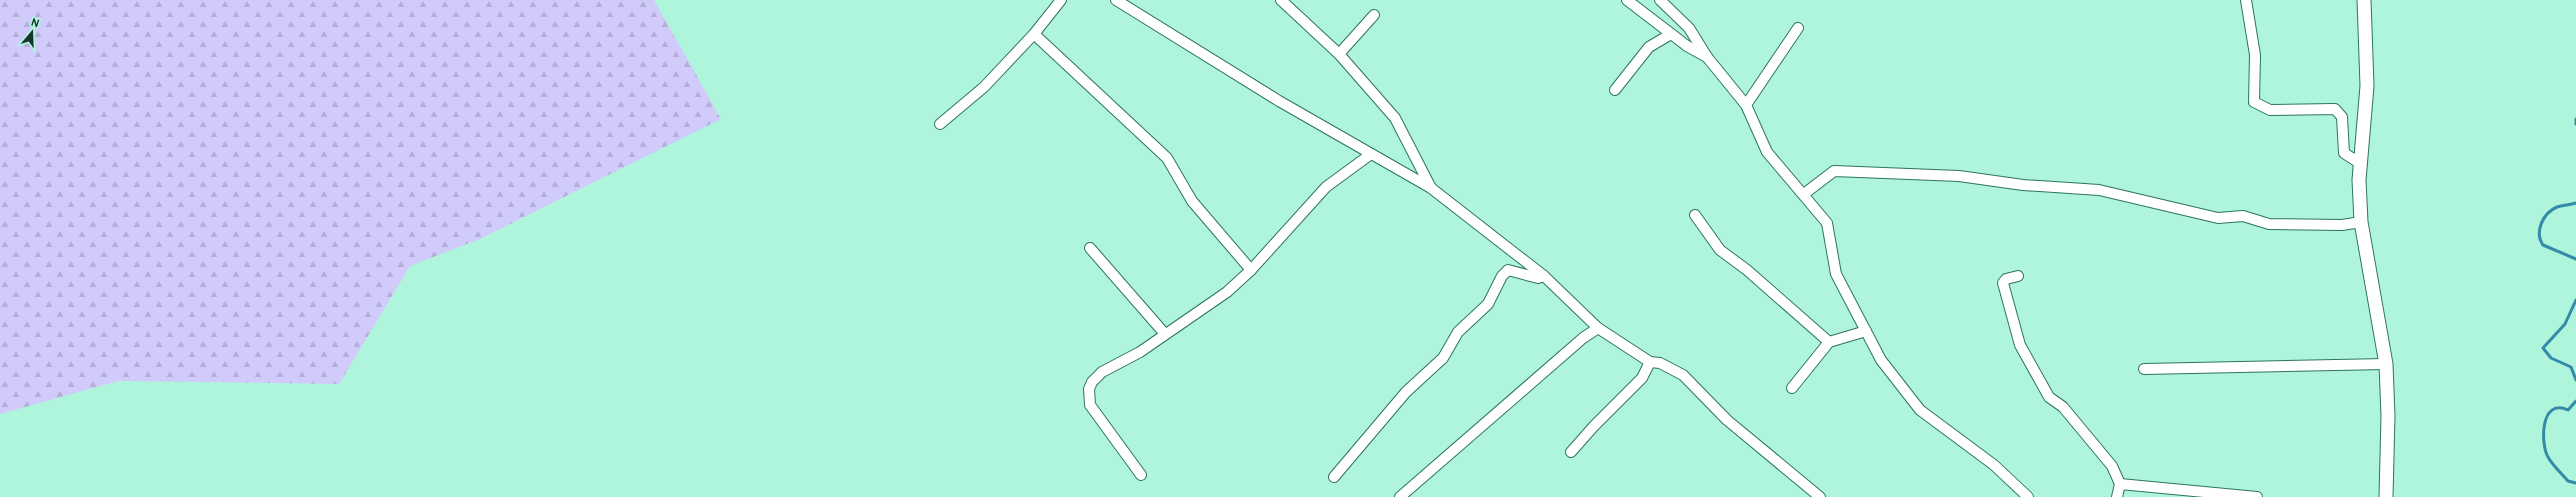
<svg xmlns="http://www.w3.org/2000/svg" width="2576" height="497" font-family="Overpass,sans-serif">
<defs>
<pattern id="forest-firs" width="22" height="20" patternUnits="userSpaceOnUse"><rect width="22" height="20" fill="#d1cbfc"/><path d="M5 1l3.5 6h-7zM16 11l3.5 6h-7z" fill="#b3afd8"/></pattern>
</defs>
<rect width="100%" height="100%" fill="#aef5db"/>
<polygon fill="url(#forest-firs)" points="0,0 654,0 721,119 480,239 410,266 339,384 118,381 0,414"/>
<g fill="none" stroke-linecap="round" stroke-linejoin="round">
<g stroke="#338ba9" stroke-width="3">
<polyline points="2576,119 2576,124"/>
<path d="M2576,203C2570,205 2563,205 2557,207C2543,213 2534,232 2543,245L2576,259"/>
<polyline points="2576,300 2565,324 2543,348 2551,358 2571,367 2576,380"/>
<path d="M2576,401L2568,410C2539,397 2541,446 2548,457C2553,466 2562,474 2568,481L2576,483"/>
</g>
<g stroke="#2e745e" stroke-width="12">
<g id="minor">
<polyline points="1061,0 1034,34 1167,158 1192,201 1251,270"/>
<polyline points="1116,0 1279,101 1431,188 1544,276 1598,328 1650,362 1660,363 1683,375 1727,420 1820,497"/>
<polyline points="1281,0 1339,54 1395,118 1431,188"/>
<polyline points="1627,0 1687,46 1707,57 1746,105 1767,152 1827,223 1836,274 1881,360 1920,410 1994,465 2028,497"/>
<polyline points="1660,0 1689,28 1707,57"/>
<polyline points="2246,0 2255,55 2254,102 2270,110 2335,109 2342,117 2344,153 2361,164"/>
<polyline points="1339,54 1374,15"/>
<polyline points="1615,90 1649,47 1671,34"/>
<polyline points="1746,105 1798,28"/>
<polyline points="940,124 984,87 1034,34"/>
<polyline points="1804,194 1834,171 1959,176 2023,185 2099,190 2218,218 2243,216 2269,224 2342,225 2361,222"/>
<polyline points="1695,215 1720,250 1747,270 1829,342"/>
<polyline points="1090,248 1165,334"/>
<polyline points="2018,276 2006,279 2003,283 2020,345 2049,397 2063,407 2112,466 2120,484"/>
<polyline points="2144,369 2386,364"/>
<polyline points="1792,388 1829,342 1866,331"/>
<polyline points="1571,452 1594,426 1642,378 1650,362"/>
<polyline points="1141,475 1090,405 1089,389 1092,382 1102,372 1140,352 1227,292 1251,270 1326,187 1371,154"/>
<polyline points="1334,477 1406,392 1443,358 1458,332 1488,304 1502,276 1508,270 1538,278 1544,276"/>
<polyline points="1400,497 1583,338 1598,328"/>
<polyline points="2117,497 2120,484 2257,497"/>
</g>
</g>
<g stroke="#2e745e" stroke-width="15">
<polyline id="major" points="2364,0 2367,86 2359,180 2361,222 2386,364 2388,416 2386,497"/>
</g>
<use href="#minor" stroke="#fff" stroke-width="10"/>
<use href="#major" stroke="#fff" stroke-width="13"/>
</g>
<g transform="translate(32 32) rotate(19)" stroke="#aef5db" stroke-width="3" paint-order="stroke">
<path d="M0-3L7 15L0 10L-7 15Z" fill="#18352b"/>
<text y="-6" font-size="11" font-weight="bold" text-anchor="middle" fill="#18352b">N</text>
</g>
</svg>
